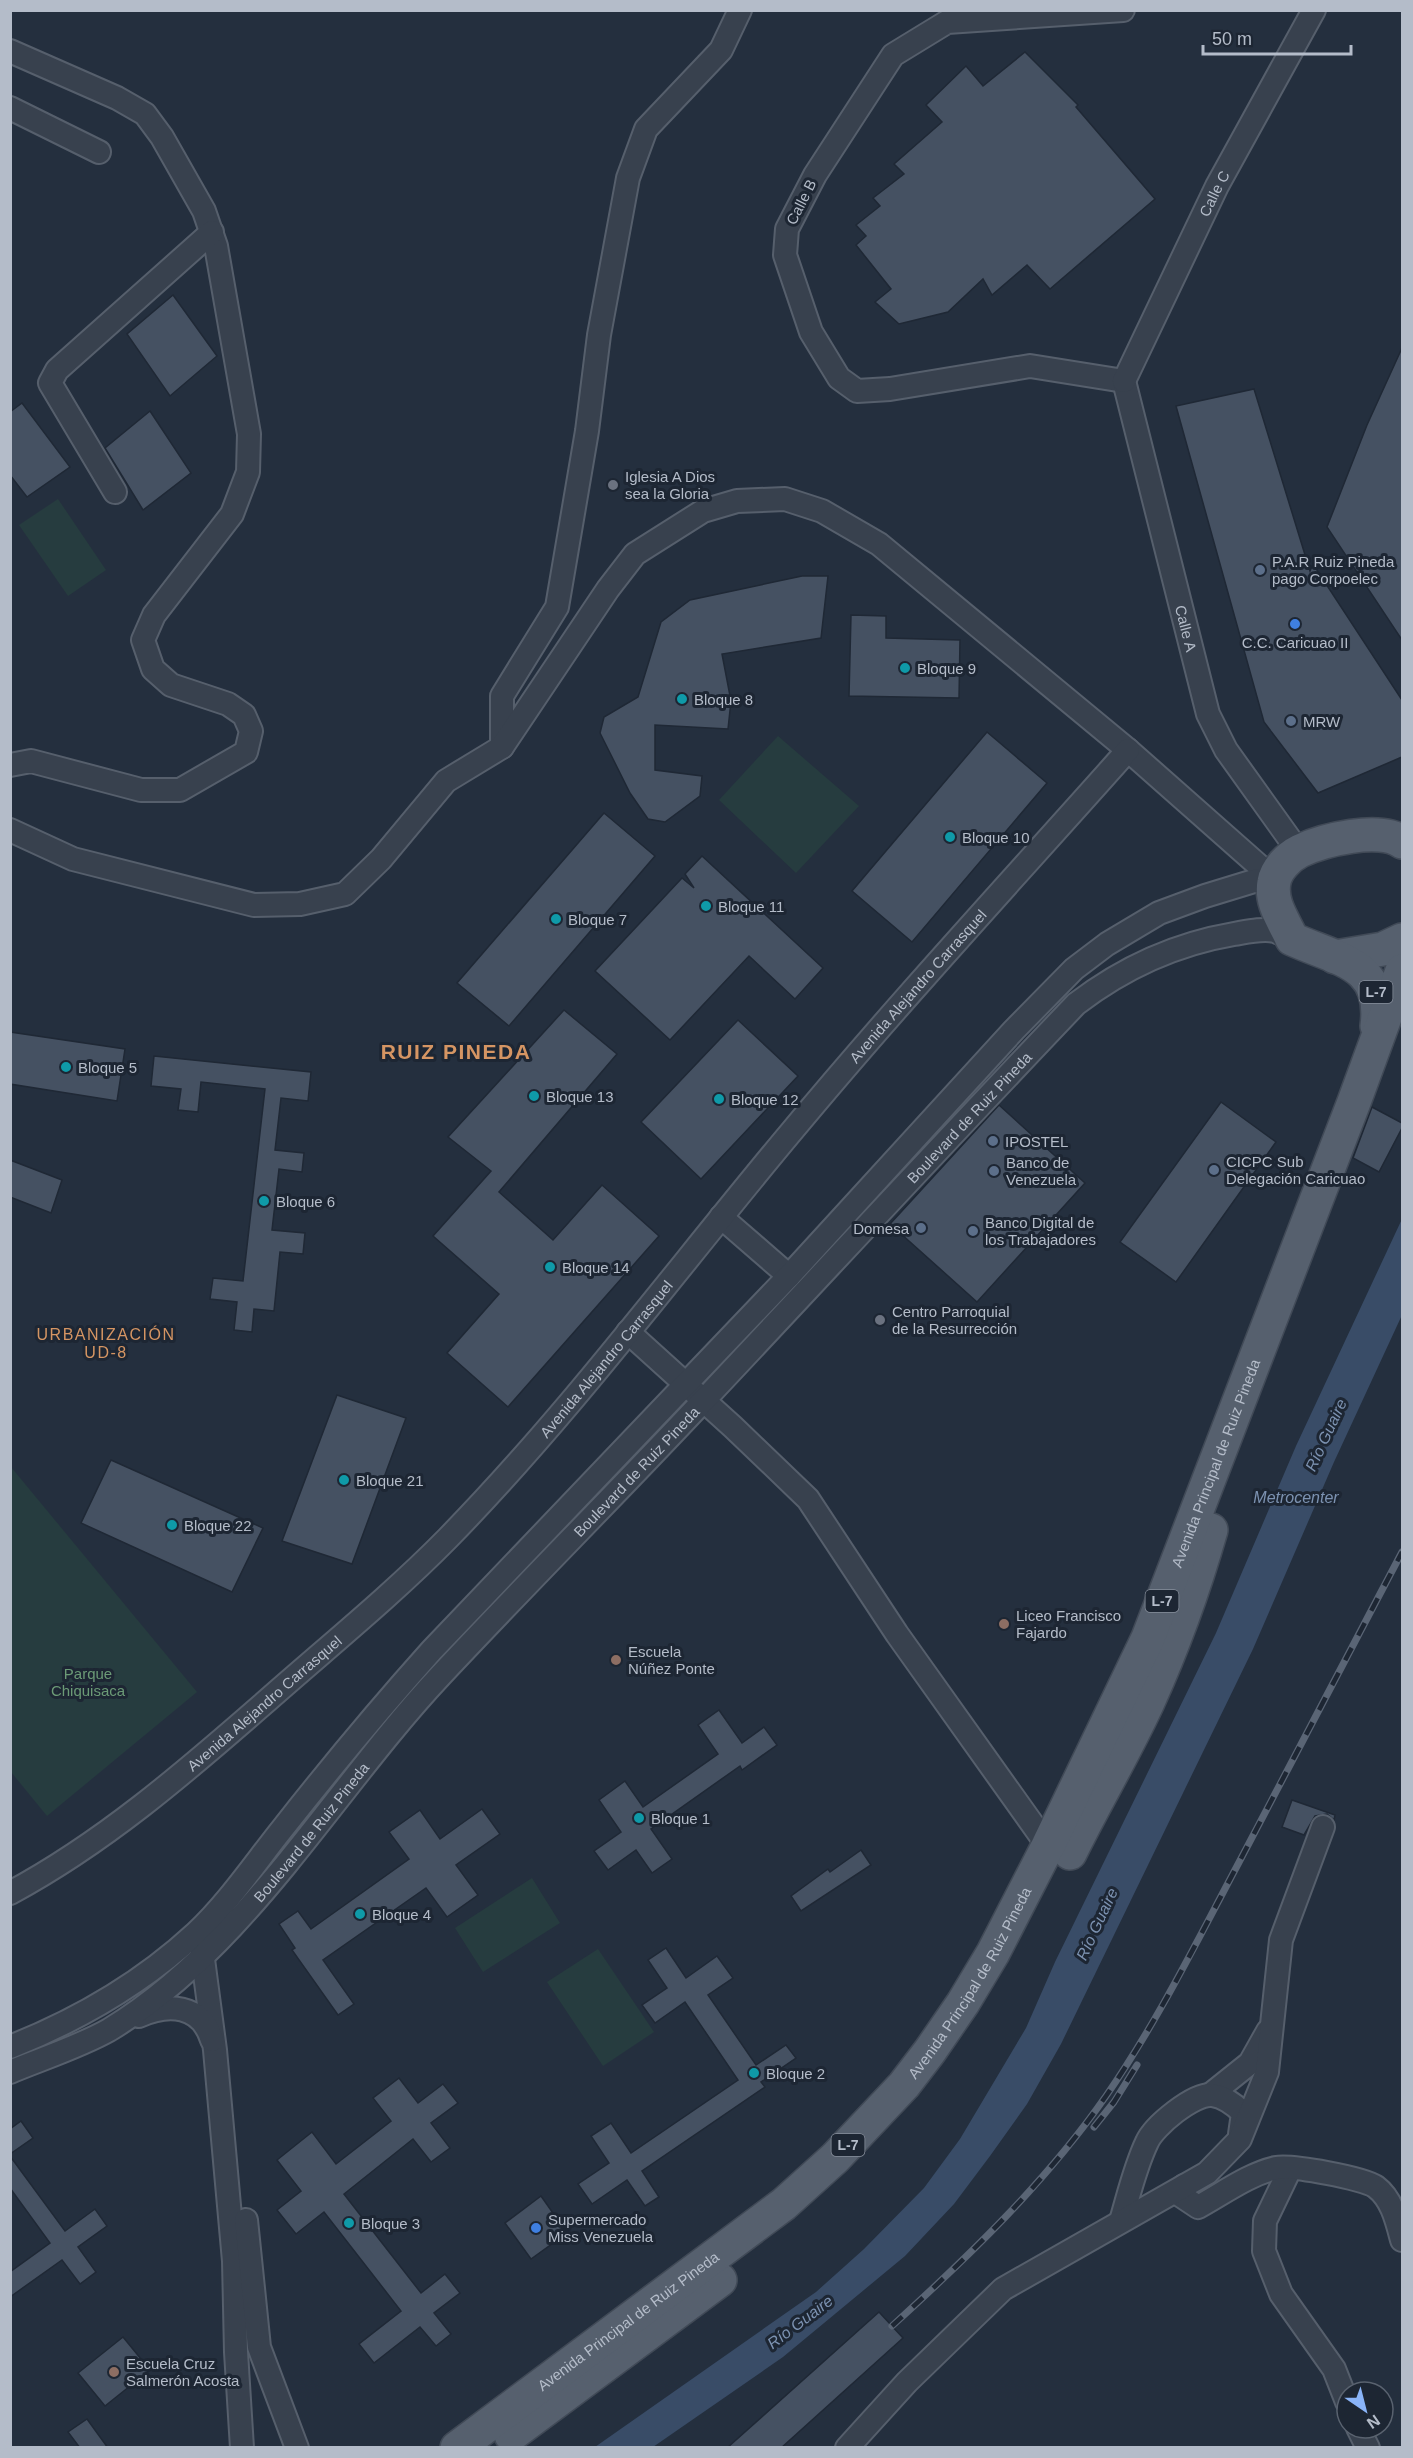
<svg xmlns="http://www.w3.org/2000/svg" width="1413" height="2458" font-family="Arial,sans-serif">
<rect width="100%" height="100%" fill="#242f3e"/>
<g fill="#263c3f">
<polygon points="58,499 106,570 68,596 19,525"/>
<polygon points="778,736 859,806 796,873 719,800"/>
<polygon points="11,1467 197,1692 47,1816 11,1772"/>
<polygon points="532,1878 560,1923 483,1972 455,1928"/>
<polygon points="598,1949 654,2032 603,2066 547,1982"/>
</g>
<polygon fill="#394c67" points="1402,1219 1402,1315 1334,1462 1253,1649 1061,2044 1027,2104 990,2156 954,2204 905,2256 783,2357 653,2447 595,2447 816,2292 864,2249 924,2188 960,2139 1026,2028 1055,1962 1216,1633 1296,1446"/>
<g fill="#455162" stroke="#1f2835" stroke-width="1.5">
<polygon points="1025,52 1078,105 1076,107 1155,199 1050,289 1027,265 992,295 983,279 948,312 899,324 875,302 891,289 856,245 866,236 856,225 880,206 873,198 904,174 894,164 942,122 926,105 966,66 983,86"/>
<polygon points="173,295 217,356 170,396 127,334"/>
<polygon points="1402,348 1402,640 1327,527 1367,425"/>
<polygon points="1254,389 1310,571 1313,564 1402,700 1402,757 1318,793 1264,722 1176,406"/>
<polygon points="22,403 70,467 27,497 10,475 10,412"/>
<polygon points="150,411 191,473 143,510 105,448"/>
<polygon points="802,576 828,576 821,638 722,654 731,701 728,729 655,725 655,770 702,776 700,796 665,822 648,819 630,793 600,733 604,717 638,697 661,622 690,600"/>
<polygon points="851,615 886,616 886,638 960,640 959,698 849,696"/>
<polygon points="987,732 1047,783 912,942 852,891"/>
<polygon points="604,813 655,856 509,1026 457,983"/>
<polygon points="702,856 823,968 795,999 749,956 670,1040 595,971 682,878 694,888 685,874"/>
<polygon points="564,1010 617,1054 499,1192 553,1240 602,1185 659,1236 508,1407 447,1353 499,1294 433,1236 491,1171 448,1137"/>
<polygon points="738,1020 798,1076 701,1179 641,1122"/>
<polygon points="10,1032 125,1049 117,1101 10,1084"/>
<polygon points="154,1056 311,1072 308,1101 281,1098 275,1150 304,1153 302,1172 279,1169 272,1230 305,1233 303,1254 280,1252 274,1311 254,1309 252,1332 234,1330 237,1302 210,1299 213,1278 243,1281 265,1089 201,1082 198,1112 178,1110 181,1089 151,1086"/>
<polygon points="1221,1102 1276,1142 1176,1282 1120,1242"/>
<polygon points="999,1105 1085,1183 977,1302 890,1224"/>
<polygon points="1372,1107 1402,1123 1402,1128 1379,1172 1353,1158"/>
<polygon points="10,1160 62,1180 51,1213 10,1197"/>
<polygon points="337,1395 406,1418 352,1564 282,1541"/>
<polygon points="111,1460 263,1528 232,1592 81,1523"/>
<polygon points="719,1710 742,1743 764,1727 777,1745 742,1770 740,1766 651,1829 672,1859 652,1873 636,1850 608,1870 594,1851 621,1832 599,1800 625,1781 643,1807 718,1754 698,1725"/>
<polygon points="1292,1800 1335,1815 1334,1820 1327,1814 1315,1816 1304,1835 1282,1827"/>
<polygon points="482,1809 500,1834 456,1865 478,1895 447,1917 426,1888 323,1960 354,2004 338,2015 292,1950 295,1948 279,1924 298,1911 311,1929 409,1859 389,1832 420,1810 440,1839"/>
<polygon points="861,1850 871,1865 801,1911 791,1896 828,1869 830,1872"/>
<polygon points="666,1948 686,1978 717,1956 733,1978 708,1995 756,2065 786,2045 796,2058 761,2082 765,2087 642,2171 659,2197 645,2206 627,2180 592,2204 578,2184 609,2163 591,2136 611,2123 631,2153 738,2080 685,2002 655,2023 642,2005 667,1988 648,1960"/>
<polygon points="399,2078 418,2103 443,2084 458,2103 431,2123 450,2148 431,2162 413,2139 344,2194 421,2293 445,2274 460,2293 434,2313 451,2334 436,2346 420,2327 374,2363 359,2344 401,2311 324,2212 296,2234 277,2210 301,2191 277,2160 312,2132 336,2164 391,2121 373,2098"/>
<polygon points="21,2121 33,2138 10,2154 10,2129"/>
<polygon points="10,2156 65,2231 95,2209 107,2226 78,2247 96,2272 80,2284 62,2260 10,2297 10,2272 50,2243 10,2188"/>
<polygon points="541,2196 567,2233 531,2259 505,2223"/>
<polygon points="879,2312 903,2338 781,2448 727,2448"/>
<polygon points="123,2337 150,2370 105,2406 78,2373"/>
<polygon points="87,2419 108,2448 80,2448 68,2432"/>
</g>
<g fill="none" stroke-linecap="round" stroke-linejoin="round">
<g stroke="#565f6c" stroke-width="26">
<g id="minor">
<polyline points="1123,10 947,22 893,55 815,175 787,229 785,255 811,332 839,378 857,391 890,389 1030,366 1124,381"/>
<polyline points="10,51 117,98 145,114 162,137 204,211 216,246 249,434 248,472 232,514 154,615 143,640 153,669 171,685 228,704 244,715 251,731 246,752 180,790 141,790 31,761 10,765"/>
<polyline points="10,108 99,152"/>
<path id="s1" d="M1124,381L1208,714L1226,750L1299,852"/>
<path id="s2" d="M1124,381L1217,186L1314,10"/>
<polyline points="115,492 50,383 57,370 212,232"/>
<polyline points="502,747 502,696 557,607 587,431 599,335 628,178 646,129 721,50 740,10"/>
<polyline points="10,830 73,859 254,905 300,904 345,894 381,859 446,781 502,747 608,589 635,554 703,511 737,501 785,499 822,511 879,544 1128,750 1274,879"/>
<polyline points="721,1217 789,1276"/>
<polyline points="628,1332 733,1427 808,1499 897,1634 1048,1846 1056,1851"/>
<path id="s3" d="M10,1893C103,1843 183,1774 262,1705C324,1650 390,1597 448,1538C572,1411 678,1267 792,1131C900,1001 1016,876 1128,750"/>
<polyline points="201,1944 215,2050 234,2261 236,2352 242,2448"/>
<path d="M139,2016C168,2003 201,2004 212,2040"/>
<path d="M10,2047C78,2020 142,1983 196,1933C228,1903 255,1863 283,1828C331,1767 380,1708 432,1650L789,1276L1014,1030L1074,969L1107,944L1159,913L1205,896L1254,881L1274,879"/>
<path id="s4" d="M10,2072C41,2059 81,2046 109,2030C246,1947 333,1790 441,1675C528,1582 618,1492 705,1399C829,1267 951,1135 1076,1004C1123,968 1175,944 1234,934C1246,932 1262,928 1275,931C1280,933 1286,936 1292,939"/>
<polyline points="1210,2095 1250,2063 1268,2031"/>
<polyline points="1290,2169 1265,2221 1264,2251 1281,2294 1334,2369 1347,2402"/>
<path d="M1184,2186L1180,2195L1198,2207C1222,2194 1249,2174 1276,2168C1291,2165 1364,2178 1376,2187C1392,2199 1397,2221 1402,2240"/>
<polyline points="246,2220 259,2347 297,2448"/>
<path d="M1121,2221C1129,2194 1135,2167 1147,2142C1154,2126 1194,2093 1212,2095C1225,2097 1234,2104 1243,2113L1240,2134"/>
<polyline points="1358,2428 1368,2448"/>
<polyline points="847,2448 907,2382 1003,2289 1207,2173 1240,2139 1267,2072 1281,1940 1323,1827"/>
</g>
</g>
<g stroke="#414a57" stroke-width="36">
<g id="primary">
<polyline points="1335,957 1383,949 1402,940"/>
<path d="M1377,1026C1385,963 1338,960 1292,939C1284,921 1270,903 1274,882C1276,870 1288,857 1300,851C1323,840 1380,826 1402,842"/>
<path d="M1070,1853C1095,1802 1124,1754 1148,1702C1173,1647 1194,1589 1211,1530"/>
<polyline points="511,2435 720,2280"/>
<path id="s5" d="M457,2448L784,2204L835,2158L904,2085L930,2051L963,2003L993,1953L1048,1846L1148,1638L1354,1102L1402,971"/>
</g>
</g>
<use href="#minor" stroke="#38414e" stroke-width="22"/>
<use href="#primary" stroke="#56606e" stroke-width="33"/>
<g stroke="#5a6575" stroke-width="7">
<g id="rail">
<polyline points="1094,2127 1114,2102 1137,2065"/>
<path d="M892,2326C969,2256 1046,2182 1106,2096C1156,2024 1195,1945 1236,1868C1291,1763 1347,1657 1402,1552"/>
</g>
</g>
<use href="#rail" stroke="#1d2633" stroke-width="4.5" stroke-dasharray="14" stroke-linecap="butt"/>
</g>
<g fill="#6b7280" stroke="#1d2633" stroke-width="2">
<circle cx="613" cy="485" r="6"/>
<circle cx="880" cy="1320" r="6"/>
</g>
<g fill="#5c6f8a" stroke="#1d2633" stroke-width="2">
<circle cx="1260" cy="570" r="6"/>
<circle cx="1291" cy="721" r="6"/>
<circle cx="993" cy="1141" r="6"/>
<circle cx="1214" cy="1170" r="6"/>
<circle cx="994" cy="1171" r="6"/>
<circle cx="921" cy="1228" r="6"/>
<circle cx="973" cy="1231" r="6"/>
</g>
<g fill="#3f7fe0" stroke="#1d2633" stroke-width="2">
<circle cx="1295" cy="624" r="6"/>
<circle cx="536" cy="2228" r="6"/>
</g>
<g fill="#0f9aa8" stroke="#1d2633" stroke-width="2">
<circle cx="905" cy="668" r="6"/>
<circle cx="682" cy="699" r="6"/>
<circle cx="950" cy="837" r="6"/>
<circle cx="706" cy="906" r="6"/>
<circle cx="556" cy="919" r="6"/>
<circle cx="66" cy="1067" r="6"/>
<circle cx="534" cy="1096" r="6"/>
<circle cx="719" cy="1099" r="6"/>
<circle cx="264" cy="1201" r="6"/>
<circle cx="550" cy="1267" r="6"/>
<circle cx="344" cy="1480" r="6"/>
<circle cx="172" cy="1525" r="6"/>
<circle cx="639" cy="1818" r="6"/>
<circle cx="360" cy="1914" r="6"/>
<circle cx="754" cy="2073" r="6"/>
<circle cx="349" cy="2223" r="6"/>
</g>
<g fill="#8d6e63" stroke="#1d2633" stroke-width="2">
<circle cx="1004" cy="1624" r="6"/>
<circle cx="616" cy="1660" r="6"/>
<circle cx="114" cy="2372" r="6"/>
</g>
<g text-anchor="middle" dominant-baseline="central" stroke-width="6" stroke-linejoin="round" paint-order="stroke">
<g fill="#1d2633" stroke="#878f9c" stroke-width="1.5">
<rect x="1359.5" y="981" width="33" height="22" rx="4.5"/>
<rect x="1145.5" y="1590" width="33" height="22" rx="4.5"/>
<rect x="831.5" y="2134" width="33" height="22" rx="4.5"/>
</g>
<g font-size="14" font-weight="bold" fill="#b4bcc9">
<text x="1376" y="992">L-7</text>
<text x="1162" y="1601">L-7</text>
<text x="848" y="2145">L-7</text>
</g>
<g font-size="15" fill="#b4bcc9" stroke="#1d2633">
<text stroke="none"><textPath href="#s2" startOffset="208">Calle C</textPath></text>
<text transform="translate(801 202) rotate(-63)">Calle B</text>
<text stroke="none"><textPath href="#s1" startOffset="255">Calle A</textPath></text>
<text stroke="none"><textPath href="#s3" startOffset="1290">Avenida Alejandro Carrasquel</textPath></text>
<text stroke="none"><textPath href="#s4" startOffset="1364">Boulevard de Ruiz Pineda</textPath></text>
<text stroke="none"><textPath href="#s3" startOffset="804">Avenida Alejandro Carrasquel</textPath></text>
<text stroke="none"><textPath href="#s5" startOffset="1275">Avenida Principal de Ruiz Pineda</textPath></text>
<text stroke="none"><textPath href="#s4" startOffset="878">Boulevard de Ruiz Pineda</textPath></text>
<text stroke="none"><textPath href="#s3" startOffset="318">Avenida Alejandro Carrasquel</textPath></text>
<text stroke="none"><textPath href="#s4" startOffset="392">Boulevard de Ruiz Pineda</textPath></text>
<text stroke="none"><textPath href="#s5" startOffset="699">Avenida Principal de Ruiz Pineda</textPath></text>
<text stroke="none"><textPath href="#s5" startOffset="213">Avenida Principal de Ruiz Pineda</textPath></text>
</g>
<g font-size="15" fill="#b4bcc9" stroke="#1d2633" text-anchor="start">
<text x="625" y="476">Iglesia A Dios<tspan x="625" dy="17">sea la Gloria</tspan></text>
<text x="1272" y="561">P.A.R Ruiz Pineda<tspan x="1272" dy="17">pago Corpoelec</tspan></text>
<text x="1295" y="642" text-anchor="middle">C.C. Caricuao II</text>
<text x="917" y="668">Bloque 9</text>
<text x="694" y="699">Bloque 8</text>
<text x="1303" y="721">MRW</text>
<text x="962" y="837">Bloque 10</text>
<text x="718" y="906">Bloque 11</text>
<text x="568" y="919">Bloque 7</text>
<text x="78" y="1067">Bloque 5</text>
<text x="546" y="1096">Bloque 13</text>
<text x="731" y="1099">Bloque 12</text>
<text x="1005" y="1141">IPOSTEL</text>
<text x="1226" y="1161">CICPC Sub<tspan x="1226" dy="17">Delegación Caricuao</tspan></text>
<text x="1006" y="1162">Banco de<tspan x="1006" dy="17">Venezuela</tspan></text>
<text x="276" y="1201">Bloque 6</text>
<text x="985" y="1222">Banco Digital de<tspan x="985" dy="17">los Trabajadores</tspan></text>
<text x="909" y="1228" text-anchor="end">Domesa</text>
<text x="562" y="1267">Bloque 14</text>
<text x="892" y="1311">Centro Parroquial<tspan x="892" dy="17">de la Resurrección</tspan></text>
<text x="356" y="1480">Bloque 21</text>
<text x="184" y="1525">Bloque 22</text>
<text x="1016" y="1615">Liceo Francisco<tspan x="1016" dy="17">Fajardo</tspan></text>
<text x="628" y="1651">Escuela<tspan x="628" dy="17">Núñez Ponte</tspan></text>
<text x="651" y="1818">Bloque 1</text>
<text x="372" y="1914">Bloque 4</text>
<text x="766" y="2073">Bloque 2</text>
<text x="548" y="2219">Supermercado<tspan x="548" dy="17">Miss Venezuela</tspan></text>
<text x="361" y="2223">Bloque 3</text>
<text x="126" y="2363">Escuela Cruz<tspan x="126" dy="17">Salmerón Acosta</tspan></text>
</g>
<g font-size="15" fill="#6b9a76" stroke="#1d2633">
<text x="88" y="1673">Parque<tspan x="88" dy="17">Chiquisaca</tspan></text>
</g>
<g font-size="16" letter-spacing="1.5" fill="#d59563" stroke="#1d2633">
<text x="106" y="1334">URBANIZACIÓN<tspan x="106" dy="18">UD-8</tspan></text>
</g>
<g font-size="16" font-style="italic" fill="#7c92b1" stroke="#1d2633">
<text transform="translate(1326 1435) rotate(-65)">Río Guaire</text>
<text x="1296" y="1497">Metrocenter</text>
<text transform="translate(1097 1924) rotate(-65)">Río Guaire</text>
<text transform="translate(800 2322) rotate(-37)">Río Guaire</text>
</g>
<g font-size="21" font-weight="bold" letter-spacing="1.5" fill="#d59563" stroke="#1d2633">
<text x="456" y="1051">RUIZ PINEDA</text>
</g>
</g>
<rect width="1413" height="2458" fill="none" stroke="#b4bcc9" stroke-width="24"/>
<g transform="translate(1365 2410) rotate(145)"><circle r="28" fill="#1d2633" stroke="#59626f" stroke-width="1.5"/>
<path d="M0-4.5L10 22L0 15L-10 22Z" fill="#8ab4f8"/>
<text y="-9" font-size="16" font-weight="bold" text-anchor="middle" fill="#b4bcc9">N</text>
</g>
<path d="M1203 45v9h148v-9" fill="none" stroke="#b4bcc9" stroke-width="3"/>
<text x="1212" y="45" font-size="18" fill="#b4bcc9" stroke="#1d2633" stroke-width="4.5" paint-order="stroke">50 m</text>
</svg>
